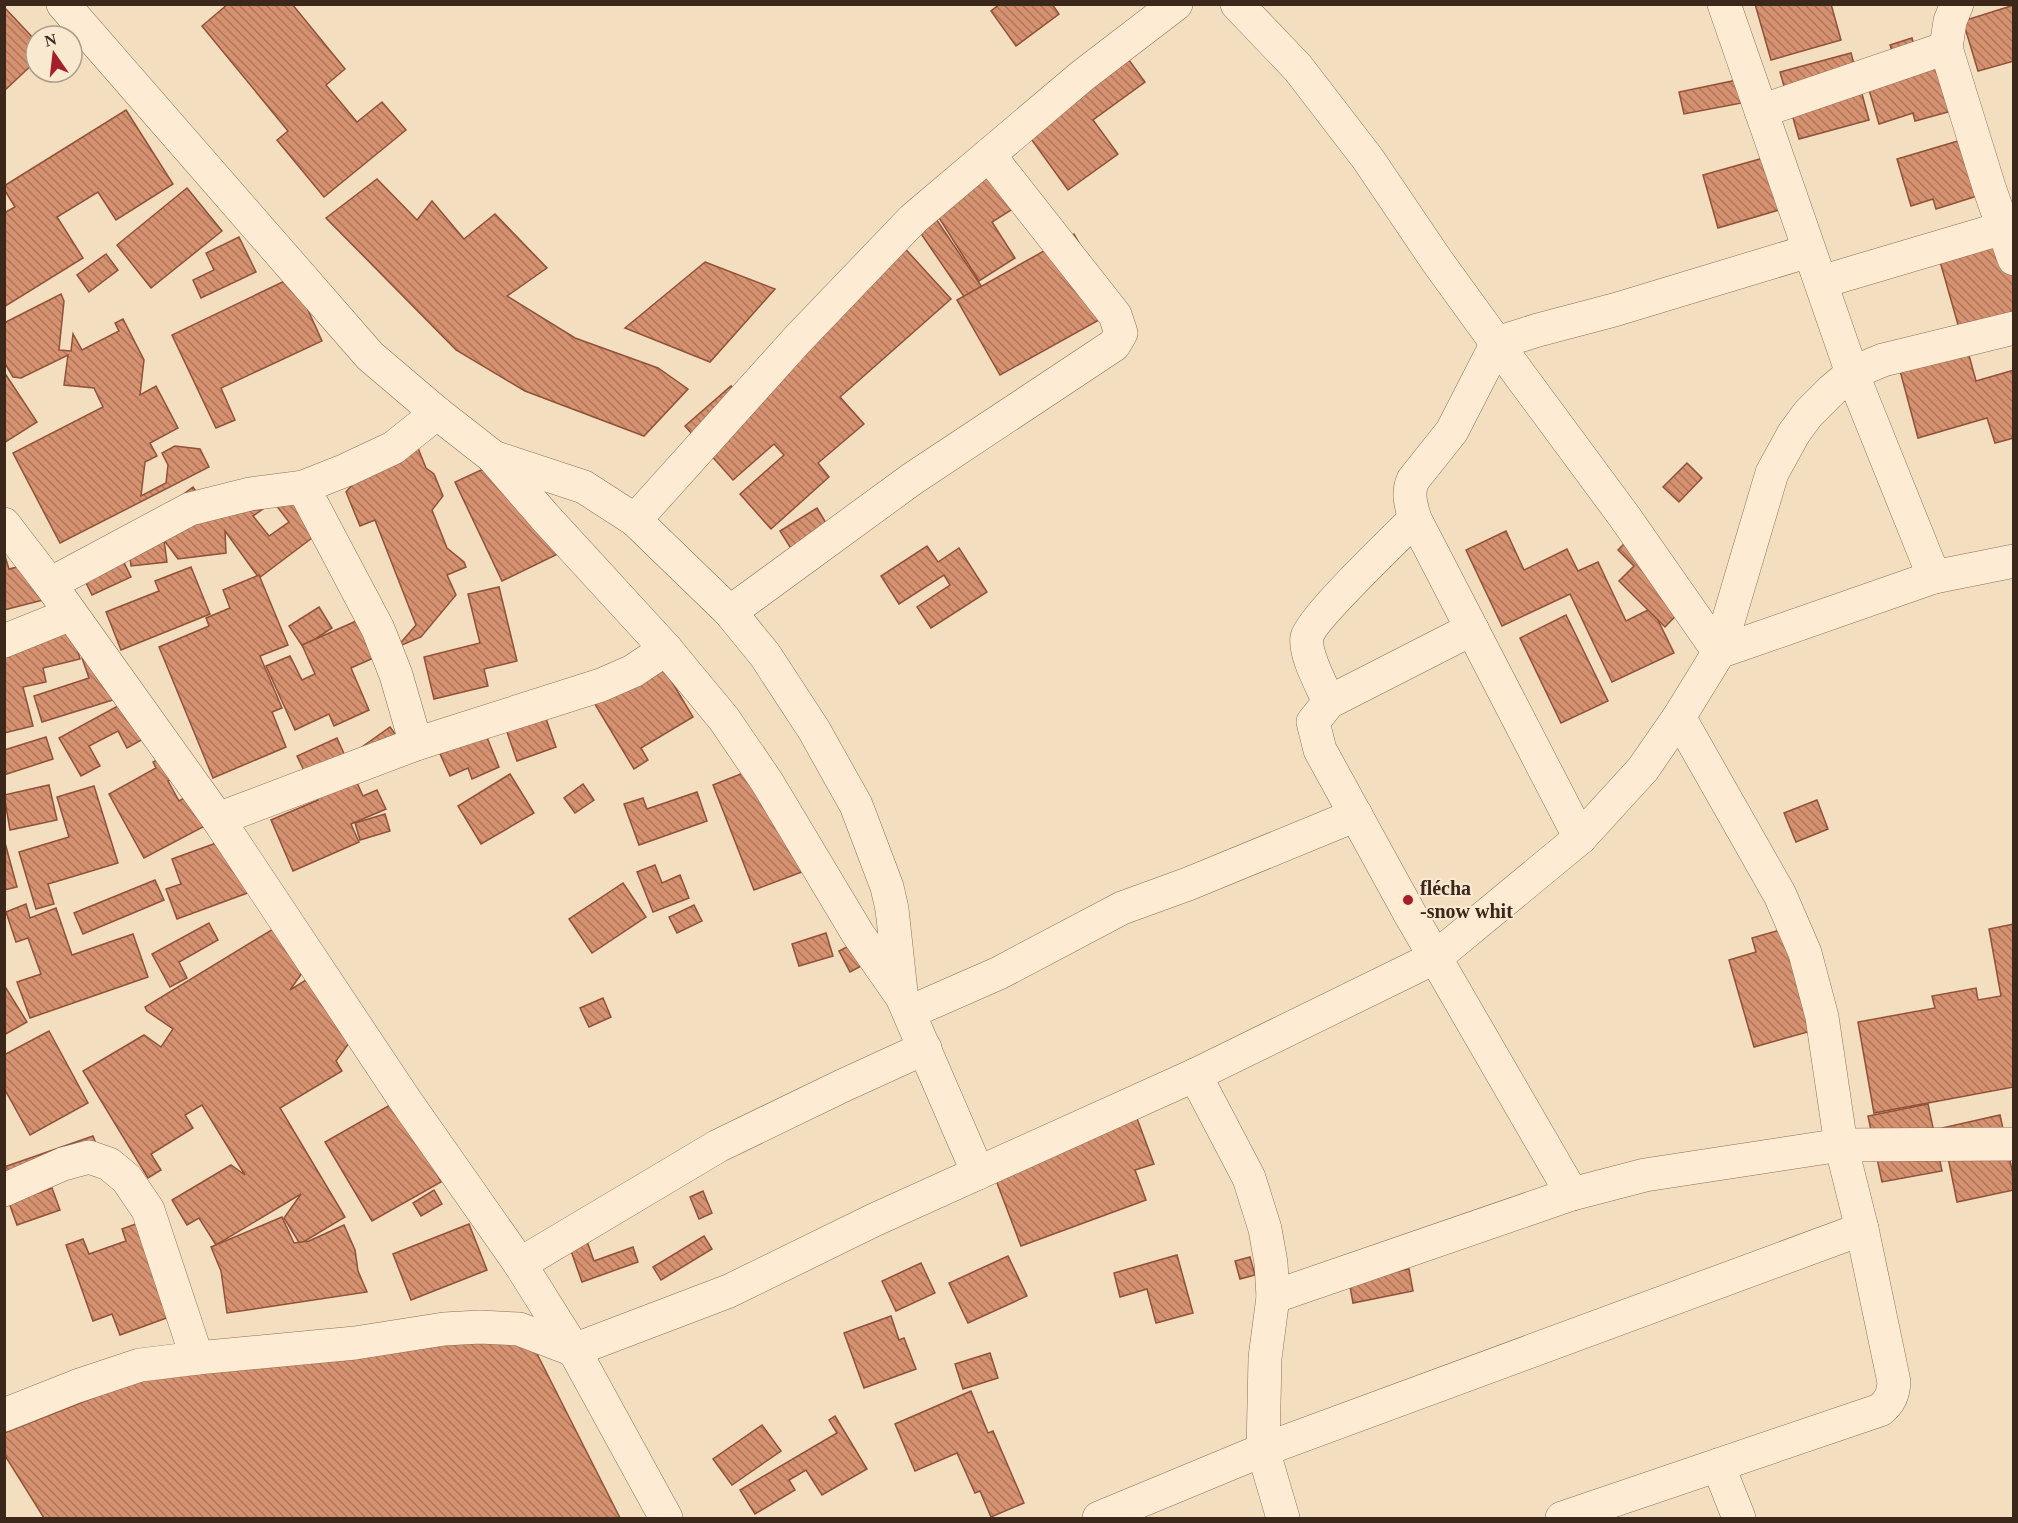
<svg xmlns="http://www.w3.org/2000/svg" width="2018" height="1523" font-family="'Times New Roman',serif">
<defs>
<pattern id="building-back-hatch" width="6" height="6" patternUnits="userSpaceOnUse" patternTransform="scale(1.5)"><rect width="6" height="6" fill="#d59170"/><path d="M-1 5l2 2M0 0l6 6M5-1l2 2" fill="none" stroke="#ae765b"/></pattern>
</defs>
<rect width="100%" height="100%" fill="#f3debf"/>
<g fill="url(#building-back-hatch)" stroke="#905238" stroke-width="1.5">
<polygon points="228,4 292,4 345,69 326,85 357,122 382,102 406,130 324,197 277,140 288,131 202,26"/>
<polygon points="1000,4 1052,4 1059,14 1016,46 991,11"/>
<polygon points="1755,4 1831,4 1841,40 1771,60"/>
<polygon points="2014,5 2014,61 1978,71 1963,21"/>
<polygon points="4,7 36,41 36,61 4,91"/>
<polygon points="1912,38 1918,58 1942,51 1959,109 1915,121 1913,113 1879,124 1863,69 1895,60 1890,45"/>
<polygon points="1118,45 1145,82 1093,120 1118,154 1068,190 1016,118"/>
<polygon points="1851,53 1869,120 1799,139 1780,72"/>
<polygon points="1742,79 1747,102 1684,114 1679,92"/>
<polygon points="126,110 173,184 116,220 98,192 57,217 83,258 4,307 4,213 15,207 4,189 4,186"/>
<polygon points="1977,140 1993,191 1936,209 1933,199 1911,206 1897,159 1958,141 1959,145"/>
<polygon points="998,147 1030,198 992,222 1015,258 979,281 924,194"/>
<polygon points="1767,157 1782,209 1718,228 1703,175"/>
<polygon points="377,179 417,220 432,201 464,239 495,214 547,268 507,296 575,338 658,368 688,389 644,436 525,391 456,350 326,218"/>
<polygon points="187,188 222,231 151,288 117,245"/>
<polygon points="930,210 982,287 965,298 913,222"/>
<polygon points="1074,234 1117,310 1000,375 957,300"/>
<polygon points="239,237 256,272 201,298 193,280 214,270 206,253"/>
<polygon points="2014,237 2014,312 1959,328 1939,258"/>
<polygon points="899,242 951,299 840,397 864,424 818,463 829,477 771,529 740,494 784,455 774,444 733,480 685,426 731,386 733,389"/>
<polygon points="106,254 118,270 89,292 77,275"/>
<polygon points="705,262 775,289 710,362 625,328"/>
<polygon points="293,277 322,341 221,388 235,420 216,428 172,335"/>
<polygon points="61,294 64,301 59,350 71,351 73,334 82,350 119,331 115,323 123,319 144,360 140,395 156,386 178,428 150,443 157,456 145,462 141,496 166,483 168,465 162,453 175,446 200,449 209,467 60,543 13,453 103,407 94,388 64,385 68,355 21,378 13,377 4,362 4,323"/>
<polygon points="1967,348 1976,381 2014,370 2014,438 1995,443 1987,418 1918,438 1899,367"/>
<polygon points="4,372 37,422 4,443"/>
<polygon points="412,433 426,468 434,474 443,496 432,510 447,548 464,562 466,567 447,575 456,595 421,637 397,647 416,625 375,520 360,526 346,492 372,462"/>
<polygon points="518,453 564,551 502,581 455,482"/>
<polygon points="1687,463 1702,478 1679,502 1663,487"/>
<polygon points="323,483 328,526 259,578 225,531 226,553 178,559 164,540 167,562 131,566 130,558 119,542 193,487 212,514 263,509 253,516 269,536 289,522 269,496"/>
<polygon points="817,508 829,528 792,550 780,531"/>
<polygon points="1506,531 1524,570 1567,549 1578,571 1598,562 1626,621 1652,608 1674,653 1612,682 1570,594 1502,626 1466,550"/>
<polygon points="1631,537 1693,598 1665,627 1619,581 1634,566 1618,550"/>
<polygon points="113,540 131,577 92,595 75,560"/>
<polygon points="927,546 938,562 959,548 987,592 931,628 917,607 950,585 944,575 899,604 881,576"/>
<polygon points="4,553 9,569 42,561 51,598 4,610"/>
<polygon points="191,567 210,614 121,650 106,612 159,591 155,581"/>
<polygon points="259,575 288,645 260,656 282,708 272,712 286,747 213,778 159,647 209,626 206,618 230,608 223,590"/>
<polygon points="499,587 517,661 484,669 488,686 434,699 424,657 480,643 468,594"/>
<polygon points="319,607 332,628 303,647 289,626"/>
<polygon points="67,610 80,659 43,668 46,682 23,687 33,726 4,733 4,625"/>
<polygon points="372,614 389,651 351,668 369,710 334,726 329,714 295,730 266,666 290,656 302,680 315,674 302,645"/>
<polygon points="1566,615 1608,701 1561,723 1520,638"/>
<polygon points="651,647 693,717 641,748 648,760 634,769 584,686"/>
<polygon points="101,652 116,699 42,722 34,696 89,678 82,658"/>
<polygon points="538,696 556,747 517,761 499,709"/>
<polygon points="125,702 145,738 127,748 118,731 89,746 100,766 81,776 59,738"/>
<polygon points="390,727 401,742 352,754"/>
<polygon points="486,735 499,767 472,779 468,768 450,776 440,754"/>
<polygon points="46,737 53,759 4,775 4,750"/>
<polygon points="337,738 363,796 377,790 386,809 351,824 359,842 293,871 271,820 318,800 297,756"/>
<polygon points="173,751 184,772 168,781 179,801 204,787 220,818 144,858 109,794 156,768 153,762"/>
<polygon points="766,764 807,870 754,890 713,785"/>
<polygon points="510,774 534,813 481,844 458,806"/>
<polygon points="583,784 594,800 575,813 564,798"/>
<polygon points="49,785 57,820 10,830 4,795"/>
<polygon points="94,786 118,863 48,884 54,904 36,909 19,852 69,837 57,797"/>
<polygon points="697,792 707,821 639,845 624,804 643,798 647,809"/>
<polygon points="1817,800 1828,829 1796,842 1784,813"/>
<polygon points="385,814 390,831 360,840 355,823"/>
<polygon points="241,834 261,888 177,919 166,889 181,884 172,859"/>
<polygon points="4,839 17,887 4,890"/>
<polygon points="655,865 662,883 680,875 689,898 653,912 637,872"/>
<polygon points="155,880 164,900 83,934 74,913"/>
<polygon points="623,883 646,917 592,953 569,919"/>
<polygon points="26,904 30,918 56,908 72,955 133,934 148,977 30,1018 17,982 41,974 28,938 16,942 6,912"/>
<polygon points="694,905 702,921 677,933 669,917"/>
<polygon points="288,920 312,959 290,990 327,967 362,1025 336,1061 342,1071 280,1108 345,1217 300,1244 284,1218 301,1194 216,1245 199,1218 187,1225 172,1200 231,1165 245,1175 202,1105 185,1115 193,1128 151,1154 161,1170 148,1178 83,1071 144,1035 161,1047 173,1029 147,1011 145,1007"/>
<polygon points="209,923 218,940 179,962 187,978 170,987 152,954"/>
<polygon points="2014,924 2014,1087 1874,1113 1858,1022 1935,1008 1932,996 1976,988 1978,1000 2001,996 1989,929"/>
<polygon points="1794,926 1822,1028 1754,1047 1729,960 1756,952 1752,938"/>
<polygon points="826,933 833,956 799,966 792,944"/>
<polygon points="856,942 867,963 850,972 839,951"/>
<polygon points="4,985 27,1022 4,1035"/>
<polygon points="603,998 611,1017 589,1027 580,1008"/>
<polygon points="49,1031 88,1103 30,1135 4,1088 4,1055"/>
<polygon points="1129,1097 1154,1164 1135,1170 1146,1200 1021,1246 989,1162"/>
<polygon points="397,1101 441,1182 372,1221 325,1142"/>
<polygon points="1928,1104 1942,1171 1882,1182 1868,1116"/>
<polygon points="2000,1115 2014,1179 2014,1190 1957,1202 1942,1128"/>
<polygon points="93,1136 104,1165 36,1189 38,1193 52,1188 60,1210 17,1225 4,1189 4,1167"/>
<polygon points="434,1190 442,1204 421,1216 413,1203"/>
<polygon points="703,1191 712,1213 699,1219 690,1197"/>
<polygon points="158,1216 191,1309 120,1335 112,1314 93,1321 66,1245 83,1239 89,1254 126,1241 122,1229"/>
<polygon points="282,1217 294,1243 309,1241 344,1225 355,1250 358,1271 367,1292 227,1313 221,1271 211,1247"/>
<polygon points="469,1224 487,1270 411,1300 393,1254"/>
<polygon points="582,1227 594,1261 633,1247 638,1262 582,1282 565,1234"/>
<polygon points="704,1236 712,1249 661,1280 653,1267"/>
<polygon points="1177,1255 1193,1313 1156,1323 1147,1289 1120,1297 1114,1273"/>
<polygon points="1008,1256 1027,1296 968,1323 949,1283"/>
<polygon points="1250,1257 1255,1275 1240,1279 1235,1261"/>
<polygon points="921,1263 935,1293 896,1311 882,1281"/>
<polygon points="1409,1269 1413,1291 1353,1303 1349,1281"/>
<polygon points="891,1316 899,1340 904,1338 916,1369 864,1388 844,1333"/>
<polygon points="527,1334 620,1518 44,1518 4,1454 4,1433 161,1371"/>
<polygon points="990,1353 998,1378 963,1389 955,1364"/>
<polygon points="971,1391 988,1433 993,1431 1024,1503 991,1517 980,1491 975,1493 957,1453 915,1471 895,1424"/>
<polygon points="835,1416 867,1469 822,1495 806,1470 789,1480 795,1490 755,1514 740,1490 837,1433 829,1420"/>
<polygon points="762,1425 781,1451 732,1485 713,1459"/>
</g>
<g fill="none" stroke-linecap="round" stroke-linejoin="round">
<g stroke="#8e6e55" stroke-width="34">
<g id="street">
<polyline points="63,4 370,356 437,413 492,456 544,516 666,649 724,719 767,782 858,934 902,997 978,1173"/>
<polyline points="1237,4 1298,68 1368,159 1437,261 1519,374 1624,516 1719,652 1934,577 2014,561"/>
<polyline points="1724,4 1852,373 1934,577"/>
<polyline points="1957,4 1950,21 1946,48 1989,187 2014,259"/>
<polyline points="1761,111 1946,48"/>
<polyline points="1821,282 2003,228"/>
<polyline points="493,457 584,487 635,520 730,612 765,655 814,730 856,805 887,887 892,909 901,992"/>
<polyline points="303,487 378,629 396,675 416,744"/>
<polyline points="635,520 797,340 913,219 1082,76 1176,4"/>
<polyline points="4,524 50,584 218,819 405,1100 520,1264 574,1350 666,1518"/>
<polyline points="50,584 190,509 250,494 303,487 346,470 393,448 437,413"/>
<polyline points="730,612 912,479 1114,345 1121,333 1115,315 989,155"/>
<polyline points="1472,629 1329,702 1313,722 1320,750 1410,914 1572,1194"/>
<polyline points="4,641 71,614"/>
<path d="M1329,702C1322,686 1304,654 1307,637C1311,619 1397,537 1415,519"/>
<polyline points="218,819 416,744 601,685 633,671 666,649"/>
<path d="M1580,838L1415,519C1411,505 1407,494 1413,480L1452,431L1497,343L1538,330L1614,310L1809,251"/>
<polyline points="910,1012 999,973 1122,908 1188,884 1356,815"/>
<polyline points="1195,1075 1249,1178 1265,1229 1271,1263 1273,1297 1265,1358 1263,1450 1283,1518"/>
<polyline points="4,1190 63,1164 89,1157 109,1164 127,1179 148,1210 197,1358"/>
<polyline points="520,1264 718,1146 842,1086 925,1048"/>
<polyline points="1273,1297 1572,1194 1645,1175 1841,1145 2014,1144"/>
<polyline points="4,1415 77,1386 140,1365 197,1358 355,1343 444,1329 480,1327 519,1329 574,1350 729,1291 874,1220 1195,1075 1436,957 1580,838 1643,769 1679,717 1719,652 1772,473 1794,433 1808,414 1832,390 1852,373 1883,360 2014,328"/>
<polyline points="1718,1465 1739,1518"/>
<polyline points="1099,1518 1263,1450 1862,1229"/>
<path d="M1562,1518L1880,1410C1890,1402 1893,1395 1894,1382L1862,1229L1841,1145L1822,1017L1805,953L1780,895L1679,717"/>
</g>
</g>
<use href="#street" stroke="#fdecd3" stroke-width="33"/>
</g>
<circle fill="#a41e2c" stroke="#f9e9d0" stroke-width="2" cx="1408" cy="900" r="6"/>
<g text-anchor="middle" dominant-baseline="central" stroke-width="4.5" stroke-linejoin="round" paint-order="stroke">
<g font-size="20" font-weight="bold" fill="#3c281b" stroke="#f9e9d0" text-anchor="start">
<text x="1420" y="888">flécha<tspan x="1420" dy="23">-snow whit</tspan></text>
</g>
</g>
<rect width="2018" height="1523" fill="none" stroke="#3c281b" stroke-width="12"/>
<g transform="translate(54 54) rotate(346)"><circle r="28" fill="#f9e9d0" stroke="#ad9c88" stroke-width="1.5"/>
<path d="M0-4.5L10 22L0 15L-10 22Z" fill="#a41e2c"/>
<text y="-9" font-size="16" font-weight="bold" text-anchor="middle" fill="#3c281b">N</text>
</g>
</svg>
